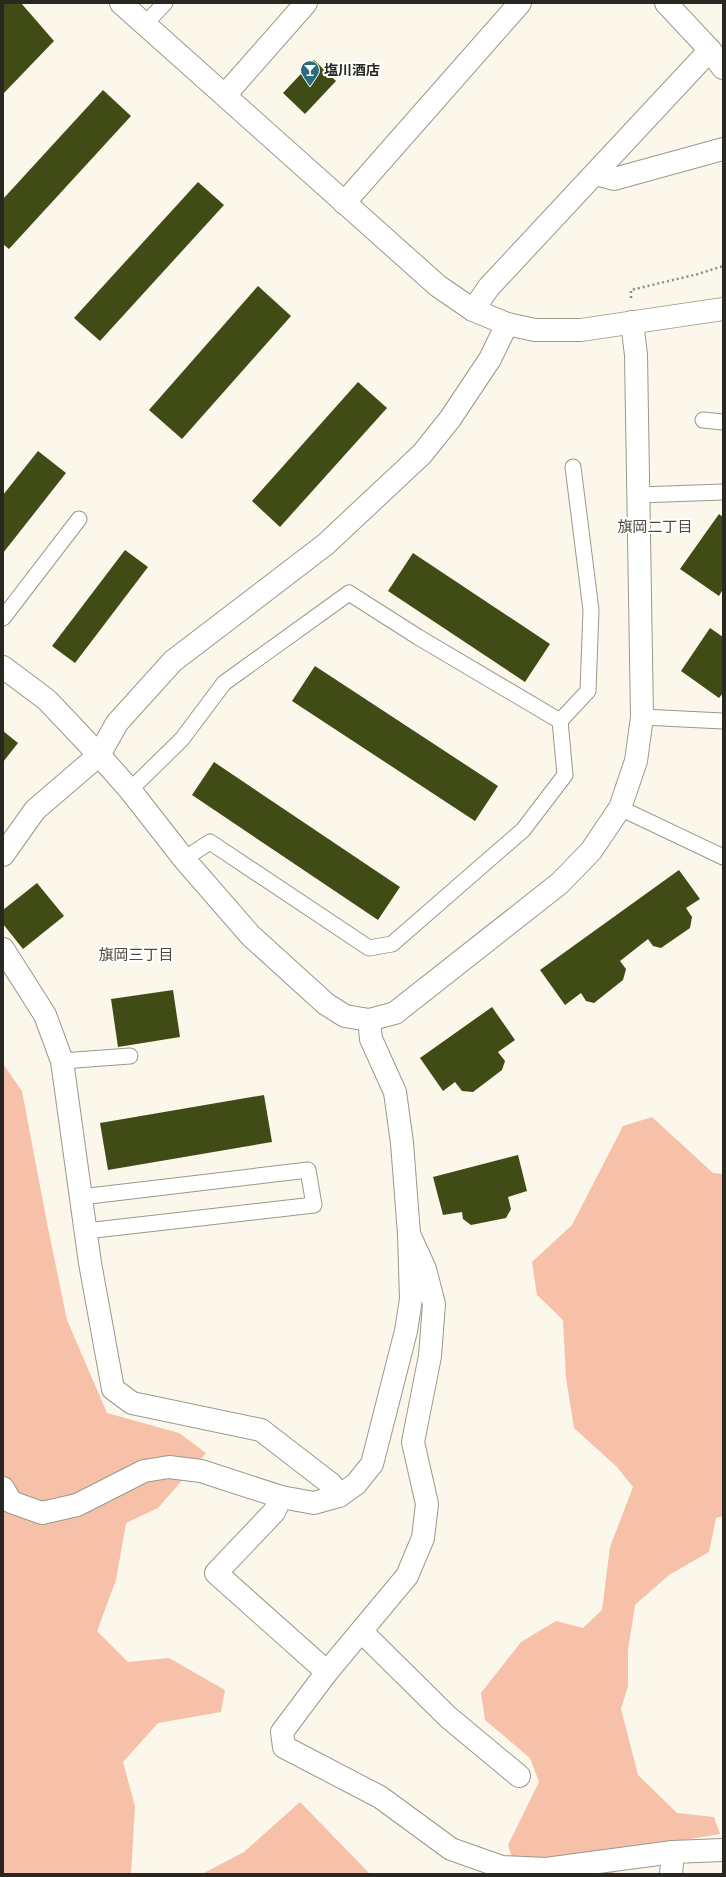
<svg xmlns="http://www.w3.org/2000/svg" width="726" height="1877" font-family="'Nunito Sans','Noto Sans JP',sans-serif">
<rect width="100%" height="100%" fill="#fbf7eb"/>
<g fill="#f6c1a8">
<polygon points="3,1064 22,1091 47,1223 67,1320 107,1413 179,1433 206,1453 158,1508 126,1523 116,1580 97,1631 128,1662 169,1658 225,1690 221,1712 158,1723 123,1762 135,1806 131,1874 3,1874"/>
<polygon points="652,1117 713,1173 723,1174 723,1516 716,1518 709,1552 669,1575 635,1605 628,1650 628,1686 621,1709 638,1775 677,1813 714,1817 720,1834 660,1844 612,1874 517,1874 508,1845 539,1782 530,1758 485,1720 481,1693 521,1642 556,1621 583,1628 602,1610 610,1547 633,1487 617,1467 574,1428 566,1378 563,1320 537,1295 532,1262 572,1225 623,1126"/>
<polygon points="300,1802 370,1874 202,1874 244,1852"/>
</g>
<g fill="#414b15">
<polygon points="3,3 21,3 54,41 3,94"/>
<polygon points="314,60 336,81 305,114 283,93"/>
<polygon points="103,90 131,116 9,249 3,244 3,199"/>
<polygon points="198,182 224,205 100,341 74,318"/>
<polygon points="258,286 291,316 182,439 149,410"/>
<polygon points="358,382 387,408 280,527 252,501"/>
<polygon points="38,451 66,473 3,553 3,495"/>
<polygon points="719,514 723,517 723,589 719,596 680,569"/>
<polygon points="125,550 148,567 75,663 52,646"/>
<polygon points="413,553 550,644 525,682 388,591"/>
<polygon points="710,628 723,637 723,693 719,698 681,671"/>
<polygon points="315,666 498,786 475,821 292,701"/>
<polygon points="3,731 18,743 3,762"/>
<polygon points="214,762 400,887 378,920 192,795"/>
<polygon points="679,870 700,899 686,908 692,917 690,928 661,948 653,946 648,939 620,961 626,969 623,980 594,1003 586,1001 581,993 565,1005 540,970"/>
<polygon points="37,883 64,916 23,949 3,924 3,910"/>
<polygon points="173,990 180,1037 118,1047 111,999"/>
<polygon points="492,1007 515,1040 498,1052 505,1061 502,1070 473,1092 462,1091 455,1082 443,1091 420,1058"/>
<polygon points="264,1095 272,1142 108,1170 100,1123"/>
<polygon points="518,1155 527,1191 508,1197 511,1209 506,1218 471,1225 463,1219 462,1212 443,1215 433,1177"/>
</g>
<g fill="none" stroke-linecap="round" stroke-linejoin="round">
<g stroke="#9b988c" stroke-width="17">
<g id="lane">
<polyline points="145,24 165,3"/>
<polyline points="703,420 723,422"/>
<polyline points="639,495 723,492"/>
<polyline points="3,618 79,519"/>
<polyline points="642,717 723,721"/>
<polyline points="130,790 182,739 224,683 349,593 418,637 560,721 588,691 591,610 573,467"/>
<polyline points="620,808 723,857"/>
<polyline points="184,859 210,842 369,948 392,944 523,830 565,775 560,721"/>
<polyline points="62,1061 130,1056"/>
<polyline points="81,1197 308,1170 314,1205 86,1231"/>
</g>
</g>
<g stroke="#9b988c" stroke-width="24">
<g id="street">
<polyline points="666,3 710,50 723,68"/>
<polyline points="225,95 306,3"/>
<polyline points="596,174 614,179 723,149"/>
<polyline points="344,203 520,3"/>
<polyline points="473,310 489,287 710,50"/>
<polyline points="3,855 35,810 99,755 117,723 173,661 326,544 422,454 450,419 490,359 507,324"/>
<polyline points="3,949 45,1015 62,1061 90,1263 113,1389 132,1403 261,1430 331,1484 339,1496"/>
<polyline points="409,1234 425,1269 434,1304 430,1356 413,1442 427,1504 423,1538 407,1576 327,1672 282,1732 284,1747 380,1797 451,1849 502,1867 546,1869 673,1852 723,1850"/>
<polyline points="3,1488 11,1502 42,1513 77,1505 144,1471 169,1467 201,1471 281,1497 314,1503 339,1496 356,1484 372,1464 406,1331 411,1299 409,1234 402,1143 395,1092 371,1039 369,1020"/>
<polyline points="281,1497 274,1512 216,1573 327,1672"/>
<polyline points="362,1632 448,1717 519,1776"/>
<polyline points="671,1874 673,1852"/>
</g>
</g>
<g stroke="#9b988c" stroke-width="24">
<g id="secondary">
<polyline points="121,3 438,286 473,310 507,324 535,330 581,330 723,309"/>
<polyline points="3,667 47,700 99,755 130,790 184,859 251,936 326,1004 345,1016 369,1020 395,1013 560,883 591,851 620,808 636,761 642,717 636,355 632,322"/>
</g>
</g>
<polyline stroke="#8f8c84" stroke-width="2.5" stroke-dasharray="2 3" stroke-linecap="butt" points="631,298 631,290 698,274 723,266"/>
<use href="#lane" stroke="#fff" stroke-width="15"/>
<use href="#street" stroke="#fff" stroke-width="22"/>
<use href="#secondary" stroke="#fff" stroke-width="22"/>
</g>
<defs>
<g id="bar-pin" transform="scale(1)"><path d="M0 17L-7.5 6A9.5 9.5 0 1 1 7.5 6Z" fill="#2a6e7e" stroke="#fff"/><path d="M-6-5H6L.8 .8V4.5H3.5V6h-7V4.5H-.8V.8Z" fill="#fff"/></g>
</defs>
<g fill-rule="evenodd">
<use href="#bar-pin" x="310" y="70"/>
</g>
<g text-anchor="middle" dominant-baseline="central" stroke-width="4" stroke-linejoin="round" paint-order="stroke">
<g font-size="14" font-weight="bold" fill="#282722" stroke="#fff" text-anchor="start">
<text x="324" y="70">塩川酒店</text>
</g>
<g font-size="15" fill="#4d4a40" stroke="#fff">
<text x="655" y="527">旗岡二丁目</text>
<text x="136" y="955">旗岡三丁目</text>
</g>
</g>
<rect width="726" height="1877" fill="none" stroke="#282722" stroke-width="8"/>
</svg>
